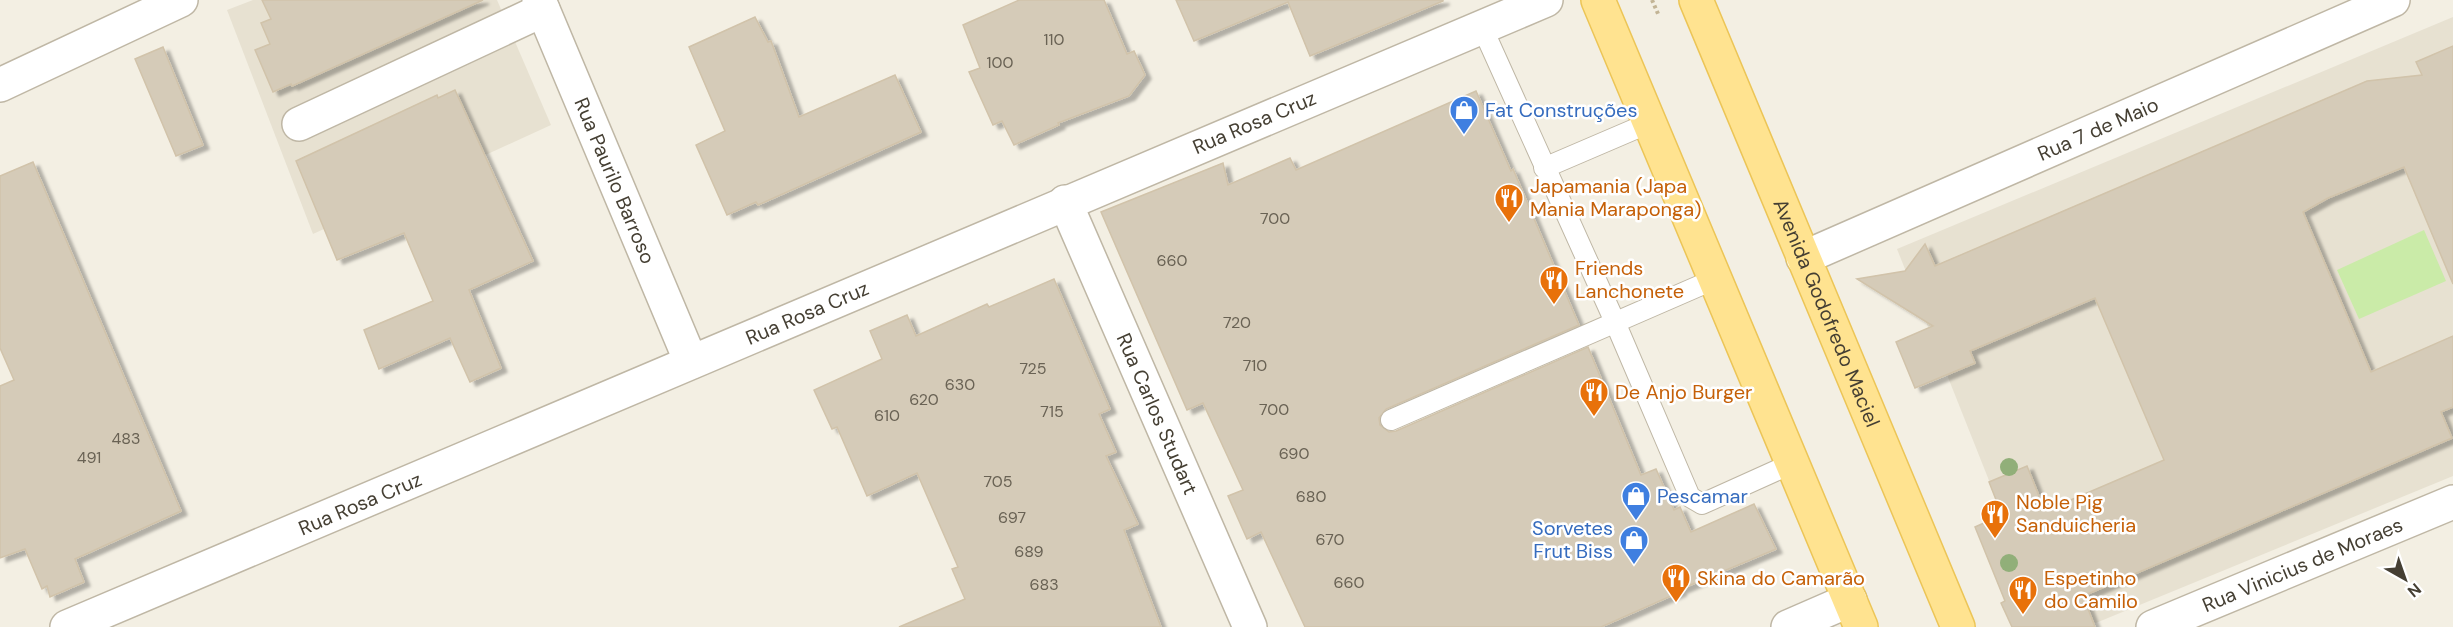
<svg xmlns="http://www.w3.org/2000/svg" width="2453" height="627" font-family="'DM Sans',sans-serif">
<defs>
<filter id="shadow"><feDropShadow dx="6" dy="4" stdDeviation="1.5" flood-color="#0004"/></filter>
</defs>
<rect width="100%" height="100%" fill="#f3efe3"/>
<g fill="#e7e1d1">
<polygon points="253,0 497,0 551,125 313,234 227,10"/>
<polygon points="2453,17 2453,476 2086,627 2019,556 1897,249"/>
</g>
<polygon fill="#caeba8" points="2424,230 2446,281 2359,319 2337,270"/>
<g fill="#d5cbb8" stroke="#d1c3aa" stroke-width="1.5" filter="url(#shadow)">
<polygon points="262,0 483,0 292,86 291,84 273,92 255,50 270,44 261,23 271,19"/>
<polygon points="1019,0 1104,0 1127,54 1134,51 1145,75 1129,96 1058,123 1059,125 1014,145 1002,121 993,125 969,72 980,68 963,25"/>
<polygon points="1176,0 1443,0 1443,1 1310,56 1288,2 1194,41"/>
<polygon points="755,17 768,42 771,41 799,117 895,75 921,132 758,205 756,202 727,215 696,145 725,131 689,47"/>
<polygon points="2453,46 2453,284 2404,167 2328,198 2303,212 2371,372 2453,336 2453,407 2441,412 2452,438 2083,596 2095,627 2012,627 2001,603 2005,601 1975,527 2002,515 1989,482 2027,466 2045,511 2164,460 2095,298 1970,351 1975,363 1915,388 1896,342 1933,326 1857,279 1905,271 1925,244 1935,266 2367,81 2422,75 2416,62"/>
<polygon points="163,47 203,145 176,156 135,59"/>
<polygon points="455,90 533,261 469,290 501,368 470,382 450,338 379,369 364,330 433,301 404,233 337,260 296,161 437,95 438,98"/>
<polygon points="1476,91 1511,171 1513,169 1579,325 1386,409 1379,418 1380,425 1389,432 1396,431 1588,347 1641,475 1656,469 1674,510 1680,507 1691,532 1754,504 1776,549 1681,589 1680,592 1601,627 1305,627 1261,532 1247,539 1228,496 1243,490 1203,403 1187,410 1101,212 1223,163 1228,185 1290,158 1296,170"/>
<polygon points="33,162 181,511 75,559 84,582 50,597 47,586 42,589 25,549 0,558 0,386 14,380 0,348 0,176"/>
<polygon points="1054,279 1110,409 1099,414 1116,452 1106,456 1138,524 1124,530 1161,627 899,627 965,599 952,569 958,567 917,473 867,496 837,427 832,429 814,390 882,359 870,331 907,315 916,336 987,304 989,307"/>
</g>
<g fill="none" stroke-linecap="round" stroke-linejoin="round">
<g stroke="#bfb7a5" stroke-width="22">
<g id="service">
<polyline points="1482,27 1615,322 1690,497 1702,504 1793,463"/>
<polyline points="1544,168 1649,123"/>
<polyline points="1391,420 1715,279"/>
</g>
</g>
<g stroke="#bfb7a5" stroke-width="36">
<g id="minor">
<path id="s1" d="M539,0L691,362"/>
<polyline points="0,85 181,0"/>
<polyline points="299,124 543,10"/>
<path id="s2" d="M1065,202L1250,627"/>
<path id="s3" d="M1803,258L2393,0"/>
<path id="s4" d="M67,627C561,421 1052,205 1546,0"/>
<polyline points="1788,627 1850,600"/>
<path id="s5" d="M2153,627L2453,502"/>
</g>
</g>
<g stroke="#ecc557" stroke-width="36">
<g id="primary">
<polyline points="1598,0 1861,627"/>
<path id="s6" d="M1696,0L1958,627"/>
</g>
</g>
<polyline stroke="#c2b495" stroke-width="4" stroke-dasharray="3 3" stroke-linecap="butt" points="1652,0 1659,16"/>
<use href="#service" stroke="#fff" stroke-width="20"/>
<use href="#minor" stroke="#fff" stroke-width="33"/>
<use href="#primary" stroke="#ffe390" stroke-width="33"/>
</g>
<g fill="#91af79">
<circle cx="2009" cy="467" r="9"/>
<circle cx="2009" cy="563" r="9"/>
</g>
<defs>
<g id="shop-pin" transform="scale(1.5)"><path d="M0 17L-7.5 6A9.5 9.5 0 1 1 7.5 6Z" fill="#3f7fe0" stroke="#fff"/><path d="M-5-2.5h2.3a2.7 3.5 0 0 1 5.4 0H5L5.5 6h-11ZM-1.5-2.5h3a1.5 2.3 0 0 0-3 0Z" fill="#fff"/></g>
<g id="restaurant-pin" transform="scale(1.5)"><path d="M0 17L-7.5 6A9.5 9.5 0 1 1 7.5 6Z" fill="#e8710a" stroke="#fff"/><path d="M-5-6h1v4h1v-4h1v4h1v-4h1v5L-1.5 .5V6h-2V.5L-5-1ZM5-6V6H3V1.5H1.5Q1.5-4 5-6Z" fill="#fff"/></g>
</defs>
<g fill-rule="evenodd">
<use href="#shop-pin" x="1464" y="110"/>
<use href="#restaurant-pin" x="1509" y="198"/>
<use href="#restaurant-pin" x="1554" y="280"/>
<use href="#restaurant-pin" x="1594" y="392"/>
<use href="#shop-pin" x="1636" y="496"/>
<use href="#restaurant-pin" x="1995" y="514"/>
<use href="#shop-pin" x="1634" y="540"/>
<use href="#restaurant-pin" x="1676" y="578"/>
<use href="#restaurant-pin" x="2023" y="590"/>
</g>
<g text-anchor="middle" dominant-baseline="central" stroke-width="5" stroke-linejoin="round" paint-order="stroke">
<g font-size="16" fill="#696254">
<text x="1054" y="39">110</text>
<text x="1000" y="62">100</text>
<text x="1275" y="218">700</text>
<text x="1172" y="260">660</text>
<text x="1237" y="322">720</text>
<text x="1255" y="365">710</text>
<text x="1033" y="368">725</text>
<text x="960" y="384">630</text>
<text x="924" y="399">620</text>
<text x="1274" y="409">700</text>
<text x="1052" y="411">715</text>
<text x="887" y="415">610</text>
<text x="126" y="438">483</text>
<text x="1294" y="453">690</text>
<text x="89" y="457">491</text>
<text x="998" y="481">705</text>
<text x="1311" y="496">680</text>
<text x="1012" y="517">697</text>
<text x="1330" y="539">670</text>
<text x="1029" y="551">689</text>
<text x="1349" y="582">660</text>
<text x="1044" y="584">683</text>
</g>
<g font-size="20" fill="#366cbe" stroke="#fff" text-anchor="start">
<text x="1485" y="110">Fat Construções</text>
<text x="1657" y="496">Pescamar</text>
<text x="1613" y="528" text-anchor="end">Sorvetes<tspan x="1613" dy="23">Frut Biss</tspan></text>
</g>
<g font-size="20" fill="#453f33" stroke="#fff">
<text stroke="none"><textPath href="#s4" startOffset="1290">Rua Rosa Cruz</textPath></text>
<text stroke="none"><textPath href="#s3" startOffset="322">Rua 7 de Maio</textPath></text>
<text stroke="none"><textPath href="#s1" startOffset="196">Rua Paurilo Barroso</textPath></text>
<text stroke="none"><textPath href="#s4" startOffset="804">Rua Rosa Cruz</textPath></text>
<text stroke="none"><textPath href="#s6" startOffset="339">Avenida Godofredo Maciel</textPath></text>
<text stroke="none"><textPath href="#s2" startOffset="231">Rua Carlos Studart</textPath></text>
<text stroke="none"><textPath href="#s4" startOffset="318">Rua Rosa Cruz</textPath></text>
<text stroke="none"><textPath href="#s5" startOffset="162">Rua Vinicius de Moraes</textPath></text>
</g>
<g font-size="20" fill="#c56008" stroke="#fff" text-anchor="start">
<text x="1530" y="186">Japamania (Japa<tspan x="1530" dy="23">Mania Maraponga)</tspan></text>
<text x="1575" y="268">Friends<tspan x="1575" dy="23">Lanchonete</tspan></text>
<text x="1615" y="392">De Anjo Burger</text>
<text x="2016" y="502">Noble Pig<tspan x="2016" dy="23">Sanduicheria</tspan></text>
<text x="1697" y="578">Skina do Camarão</text>
<text x="2044" y="578">Espetinho<tspan x="2044" dy="23">do Camilo</tspan></text>
</g>
</g>
<g transform="translate(2405 579) rotate(140)" stroke="#ffffff" stroke-width="4.5" paint-order="stroke">
<path d="M0-4.5L10 22L0 15L-10 22Z" fill="#453f33"/>
<text y="-9" font-size="16" font-weight="bold" text-anchor="middle" fill="#453f33">N</text>
</g>
</svg>
